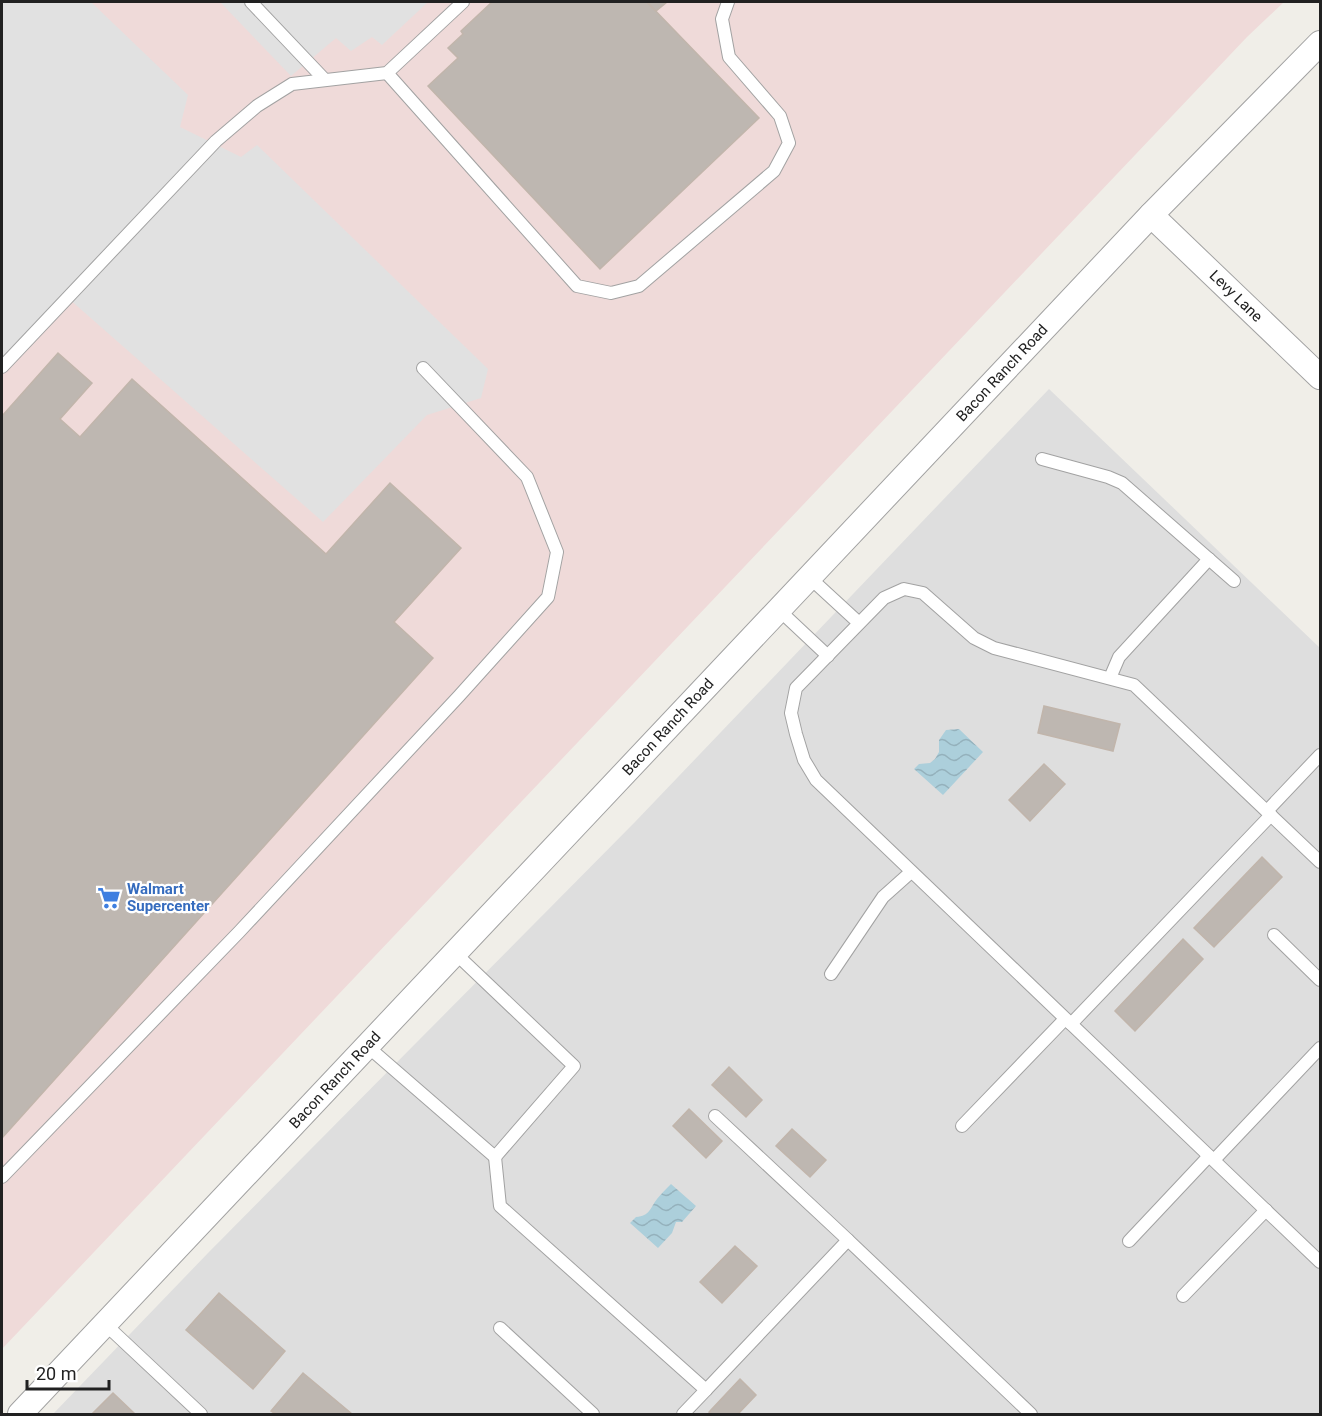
<svg xmlns="http://www.w3.org/2000/svg" width="1322" height="1416" font-family="Roboto,sans-serif">
<defs>
<pattern id="water-waves" width="16" height="10" patternUnits="userSpaceOnUse" patternTransform="scale(1.5)"><rect width="16" height="10" fill="#accfdb"/><path d="M0 5q4-4 8 0t8 0" fill="none" stroke="#94b1bc"/></pattern>
</defs>
<rect width="100%" height="100%" fill="#f0eee8"/>
<polygon fill="#dedede" points="1049,389 1320,648 1320,1414 53,1414 208,1253 634,823"/>
<polygon fill="#efdad9" points="2,2 1284,2 1247,37 2,1349"/>
<g fill="#e1e1e1">
<polygon points="2,2 91,2 188,95 180,127 241,157 257,145 488,369 481,398 427,415 323,522 68,298 2,367"/>
<polygon points="220,2 428,2 382,45 372,37 351,51 336,38 291,76"/>
</g>
<g fill="url(#water-waves)">
<polygon points="959,729 983,752 943,795 914,769 919,764 930,763 935,759 939,752 939,740 946,730"/>
<path d="M671,1184L696,1206L682,1222H676L672,1233L658,1248L630,1223L636,1217C650,1216 650,1208 657,1199C661,1194 666,1189 671,1184Z"/>
</g>
<g fill="#beb7b1" stroke="#c1b5ab" stroke-width="1.5">
<polygon points="492,2 647,2 759,118 600,269 428,86 458,58 448,48 463,34 461,31"/>
<polygon points="647,2 667,2 656,11"/>
<polygon points="58,353 92,383 60,419 80,437 132,379 326,554 390,483 461,548 394,622 433,658 2,1138 2,416"/>
<polygon points="1044,706 1120,724 1113,751 1038,733"/>
<polygon points="1044,764 1065,784 1030,821 1009,800"/>
<polygon points="1262,857 1282,877 1214,947 1194,928"/>
<polygon points="1183,939 1203,959 1135,1031 1115,1011"/>
<polygon points="729,1067 762,1100 746,1117 712,1085"/>
<polygon points="689,1109 722,1141 706,1158 673,1126"/>
<polygon points="792,1129 826,1160 810,1177 776,1146"/>
<polygon points="735,1246 757,1266 722,1303 700,1282"/>
<polygon points="219,1293 285,1351 253,1389 186,1330"/>
<polygon points="303,1373 352,1414 276,1414 271,1411"/>
<polygon points="740,1379 756,1395 738,1414 712,1414 709,1412"/>
<polygon points="113,1393 135,1414 92,1414"/>
</g>
<g fill="none" stroke-linecap="round" stroke-linejoin="round">
<g stroke="#a2a2a2" stroke-width="14">
<g id="lane">
<polyline points="251,2 325,80"/>
<polyline points="387,73 577,286 611,293 639,286 774,171 789,143 780,116 729,57 722,19 728,2"/>
<polyline points="2,367 216,141 257,106 292,84 387,73 463,2"/>
<polyline points="1042,459 1108,477 1122,483 1234,581"/>
<polyline points="809,577 859,623"/>
<polyline points="779,610 828,656"/>
<polyline points="1110,678 1119,657 1209,559"/>
<polyline points="1267,811 1320,755"/>
<polyline points="1320,862 1134,685 994,648 974,638 923,593 904,589 884,598 796,688 791,713 796,734 804,760 816,780 1320,1262"/>
<polyline points="1274,935 1320,980"/>
<polyline points="831,974 883,897 911,872"/>
<polyline points="1071,1024 1271,815"/>
<polyline points="367,1046 495,1157 574,1066 455,953"/>
<polyline points="962,1126 1065,1019"/>
<polyline points="495,1157 500,1206 706,1390 848,1240 715,1116"/>
<polyline points="1214,1160 1320,1048"/>
<polyline points="2,1177 239,932 459,696 548,597 557,552 527,477 423,368"/>
<polyline points="848,1240 1031,1414"/>
<polyline points="1129,1241 1209,1156"/>
<polyline points="1183,1296 1266,1210"/>
<polyline points="105,1324 201,1414"/>
<polyline points="500,1328 593,1414"/>
<polyline points="683,1414 706,1390"/>
</g>
</g>
<g stroke="#a2a2a2" stroke-width="26">
<g id="street">
<polyline points="1151,215 1320,377"/>
<polyline points="20,1414 1151,215 1320,43"/>
</g>
</g>
<use href="#lane" stroke="#fff" stroke-width="12"/>
<use href="#street" stroke="#fff" stroke-width="24"/>
</g>
<defs>
<g id="supermarket-bare" transform="scale(1.8)"><path d="M-6-5.5h2.5l.6 2H6L4.5 2H-2.5L-4.4-4H-6ZM-1.5 3.2a1.3 1.3 0 1 0 .1 0ZM3 3.2a1.3 1.3 0 1 0 .1 0Z" fill="#3f7fe0" stroke="#fff" stroke-width="2.5" paint-order="stroke"/></g>
</defs>
<g fill-rule="evenodd">
<use href="#supermarket-bare" x="109" y="898"/>
</g>
<g text-anchor="middle" dominant-baseline="central" stroke-width="4.5" stroke-linejoin="round" paint-order="stroke">
<g font-size="15" fill="#212121" stroke="#fff">
<text transform="translate(1236 296) rotate(44)">Levy Lane</text>
<text transform="translate(1002 373) rotate(-47)">Bacon Ranch Road</text>
<text transform="translate(668 727) rotate(-47)">Bacon Ranch Road</text>
<text transform="translate(335 1080) rotate(-47)">Bacon Ranch Road</text>
</g>
<g font-size="15" font-weight="bold" fill="#366cbe" stroke="#fff" text-anchor="start">
<text x="127" y="889">Walmart<tspan x="127" dy="17">Supercenter</tspan></text>
</g>
</g>
<rect width="1322" height="1416" fill="none" stroke="#212121" stroke-width="6"/>
<path d="M27 1380v9h82v-9" fill="none" stroke="#212121" stroke-width="3"/>
<text x="36" y="1380" font-size="18" fill="#212121" stroke="#ffffff" stroke-width="4.5" paint-order="stroke">20 m</text>
</svg>
